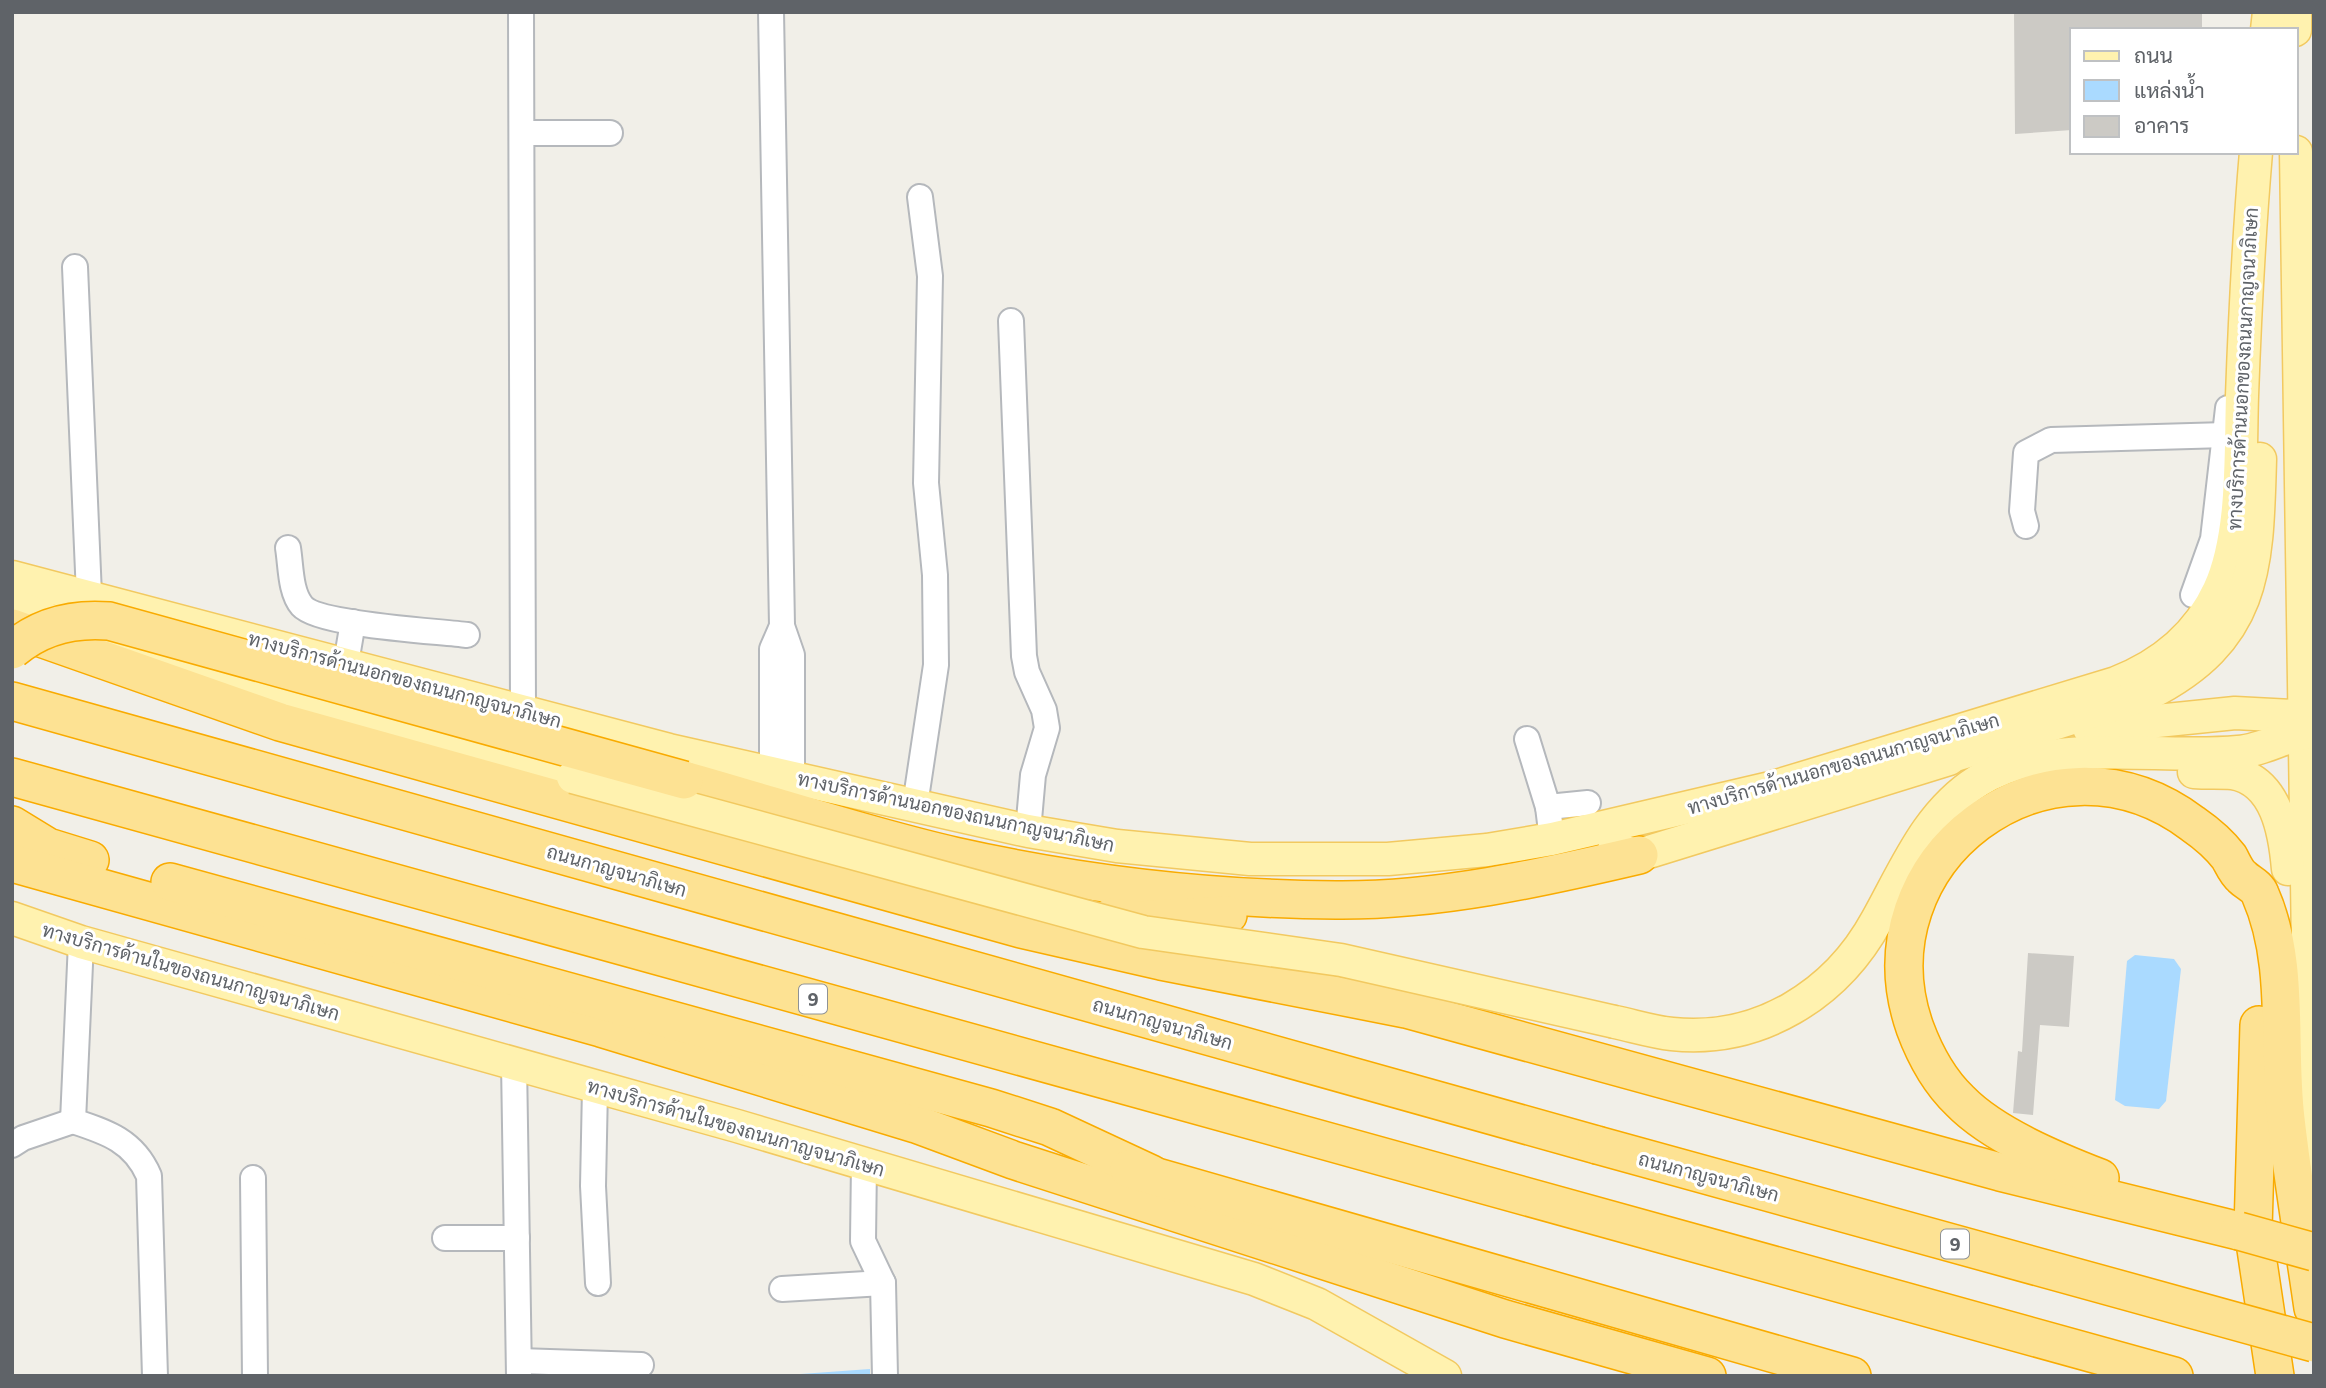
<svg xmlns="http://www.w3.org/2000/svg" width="2326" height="1388" font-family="Commissioner,Sarabun,sans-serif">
<rect width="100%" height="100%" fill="#f1efe8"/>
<g fill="#aadaff">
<polygon points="2135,955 2174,959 2181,969 2166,1101 2159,1109 2125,1106 2115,1100 2127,961"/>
<polygon points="870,1369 870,1376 773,1376"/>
</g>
<g fill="#cccac5">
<polygon points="2014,12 2202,12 2202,30 2072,30 2072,130 2015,134"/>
<polygon points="2028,953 2074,956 2069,1027 2040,1025 2033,1115 2013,1113 2018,1051 2022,1052"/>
</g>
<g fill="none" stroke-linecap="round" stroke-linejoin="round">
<g stroke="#b5b8bc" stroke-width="28">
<g id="minor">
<polyline points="521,12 523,713"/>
<polyline points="771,12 782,626 792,655 792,776"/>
<polyline points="523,133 610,133"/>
<polyline points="75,267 89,595"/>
<polyline points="1011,321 1024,656 1027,672 1044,710 1047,728 1033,775 1028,831"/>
<polyline points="2026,526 2022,511 2026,453 2051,440 2226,435"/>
<path d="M288,548C291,566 290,592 302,606C319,625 437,631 467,635"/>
<polyline points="2193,595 2213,539 2228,408"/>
<polyline points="346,663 353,622"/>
<polyline points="1527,739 1548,807 1552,839"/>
<polyline points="772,772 772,649 782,626"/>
<polyline points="915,805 936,665 935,575 926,483 930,276 920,197"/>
<polyline points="1548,807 1588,803"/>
<path d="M81,942L73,1121C107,1132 134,1141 149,1176L155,1376"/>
<polyline points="514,1063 519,1376"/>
<polyline points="595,1088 593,1186 598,1283"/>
<polyline points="12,1145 23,1138 73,1121"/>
<polyline points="864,1163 863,1241 883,1283 885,1376"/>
<polyline points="253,1178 255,1376"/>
<polyline points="445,1238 517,1238"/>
<polyline points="782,1289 883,1283"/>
<polyline points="519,1361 641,1365"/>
</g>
</g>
<g stroke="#f2c960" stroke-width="35">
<g id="major">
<polyline points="2295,12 2295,30"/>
<polyline points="2267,30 2269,12"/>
<polyline points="2296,152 2312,1212"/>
<path d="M12,577L669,750L1028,831L1117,846L1250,859H1388L1487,850L1552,839L1770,788L2116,683C2162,665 2198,636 2219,590C2244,535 2240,455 2242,396C2245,314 2249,233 2256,152"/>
<polyline points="12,604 101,642 292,699 573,777"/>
<polyline points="2089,728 2235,713 2314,717"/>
<path d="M1930,763L2148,694C2257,639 2257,568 2260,459"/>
<path d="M2194,772C2207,773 2220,772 2232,773C2277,780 2285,834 2288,869"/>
<polyline points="1614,850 1639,855 1949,759"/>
<polyline points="12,918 81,942 737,1126 1254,1279 1317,1304 1445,1376"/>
<path d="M1615,1022C1634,1026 1653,1032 1672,1034C1759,1043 1836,995 1877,920C1905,870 1927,813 1978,781C2053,735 2154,760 2238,752C2266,750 2291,732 2314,732"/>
</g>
</g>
<g stroke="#f9ab00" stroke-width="40">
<g id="highway">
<polyline points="12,628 280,722 1021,929 1161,961 1406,1009 2000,1172 2239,1231"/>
<polyline points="12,701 1597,1145"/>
<polyline points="12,777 2174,1376"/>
<path d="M684,780C773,805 863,835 954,856C1079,884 1208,899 1336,900C1438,901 1541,878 1639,855"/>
<polyline points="12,825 48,847 90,860"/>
<polyline points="12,863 601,1028 916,1124 1013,1160 1505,1319 1707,1376"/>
<polyline points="170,882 991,1108 1050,1127 1151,1174"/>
<polyline points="1111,917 1137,920 1228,915"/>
<polyline points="2259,1025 2253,1229 2275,1376"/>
<polyline points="1129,1169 1852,1376"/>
<path d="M2100,1178C2056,1161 1993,1135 1960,1101C1939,1081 1925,1055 1915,1028C1856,861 2048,715 2193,824C2206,833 2219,844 2229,857C2233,864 2236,872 2242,877C2248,883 2257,886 2260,894C2291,964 2277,1045 2286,1119C2293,1182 2304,1245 2313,1308"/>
</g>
</g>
<use href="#minor" stroke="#fff" stroke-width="24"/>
<use href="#major" stroke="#fff2af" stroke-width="32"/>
<use href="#highway" stroke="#fde293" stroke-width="37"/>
<g stroke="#f2c960" stroke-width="35" stroke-linecap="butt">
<polyline id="major-bridge" points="573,777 1143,932 1341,960 1615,1022"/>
</g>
<g stroke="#f9ab00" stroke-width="40" stroke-linecap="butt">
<g id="highway-bridge">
<path d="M12,650C40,626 73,618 109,621L684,780"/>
<polyline points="1597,1145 2314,1343"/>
<polyline points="2239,1231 2314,1252"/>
</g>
</g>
<use href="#major-bridge" stroke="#fff2af" stroke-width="32"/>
<use href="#highway-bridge" stroke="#fde293" stroke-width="37"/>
</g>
<g text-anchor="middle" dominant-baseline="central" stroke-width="6" stroke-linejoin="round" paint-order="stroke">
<g fill="#fff" stroke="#8f9295" stroke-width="2">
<rect x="799" y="984.5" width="28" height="29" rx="5"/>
<rect x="1941" y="1229.5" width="28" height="29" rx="5"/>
</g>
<g font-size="18" font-weight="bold" fill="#5f6368">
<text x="813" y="999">9</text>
<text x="1955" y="1244">9</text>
</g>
<g font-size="19" fill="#5f6368" stroke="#fff">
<text transform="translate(2242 369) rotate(-87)">ทางบริการด้านนอกของถนนกาญจนาภิเษก</text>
<text transform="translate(405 679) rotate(15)">ทางบริการด้านนอกของถนนกาญจนาภิเษก</text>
<text transform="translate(1843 763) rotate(-16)">ทางบริการด้านนอกของถนนกาญจนาภิเษก</text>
<text transform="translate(956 811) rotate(12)">ทางบริการด้านนอกของถนนกาญจนาภิเษก</text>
<text transform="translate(617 870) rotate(16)">ถนนกาญจนาภิเษก</text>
<text transform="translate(191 971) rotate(16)">ทางบริการด้านในของถนนกาญจนาภิเษก</text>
<text transform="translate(1163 1023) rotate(16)">ถนนกาญจนาภิเษก</text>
<text transform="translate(736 1127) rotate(16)">ทางบริการด้านในของถนนกาญจนาภิเษก</text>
<text transform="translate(1709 1176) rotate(15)">ถนนกาญจนาภิเษก</text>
</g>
</g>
<rect width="2326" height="1388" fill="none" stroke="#5f6368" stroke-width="28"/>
<rect x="2070" y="28" width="228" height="126" fill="#ffffff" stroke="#bfc1c3" stroke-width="2"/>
<rect x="2084" y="51" width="35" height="10" fill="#fff2af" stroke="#bfc1c3" stroke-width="2"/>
<text x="2134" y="63" font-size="21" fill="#5f6368">ถนน</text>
<rect x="2084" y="80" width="35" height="21" fill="#aadaff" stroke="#bfc1c3" stroke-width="2"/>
<text x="2134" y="98" font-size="21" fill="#5f6368">แหล่งน้ำ</text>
<rect x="2084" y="116" width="35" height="21" fill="#cccac5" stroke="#bfc1c3" stroke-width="2"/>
<text x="2134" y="133" font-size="21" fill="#5f6368">อาคาร</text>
</svg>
